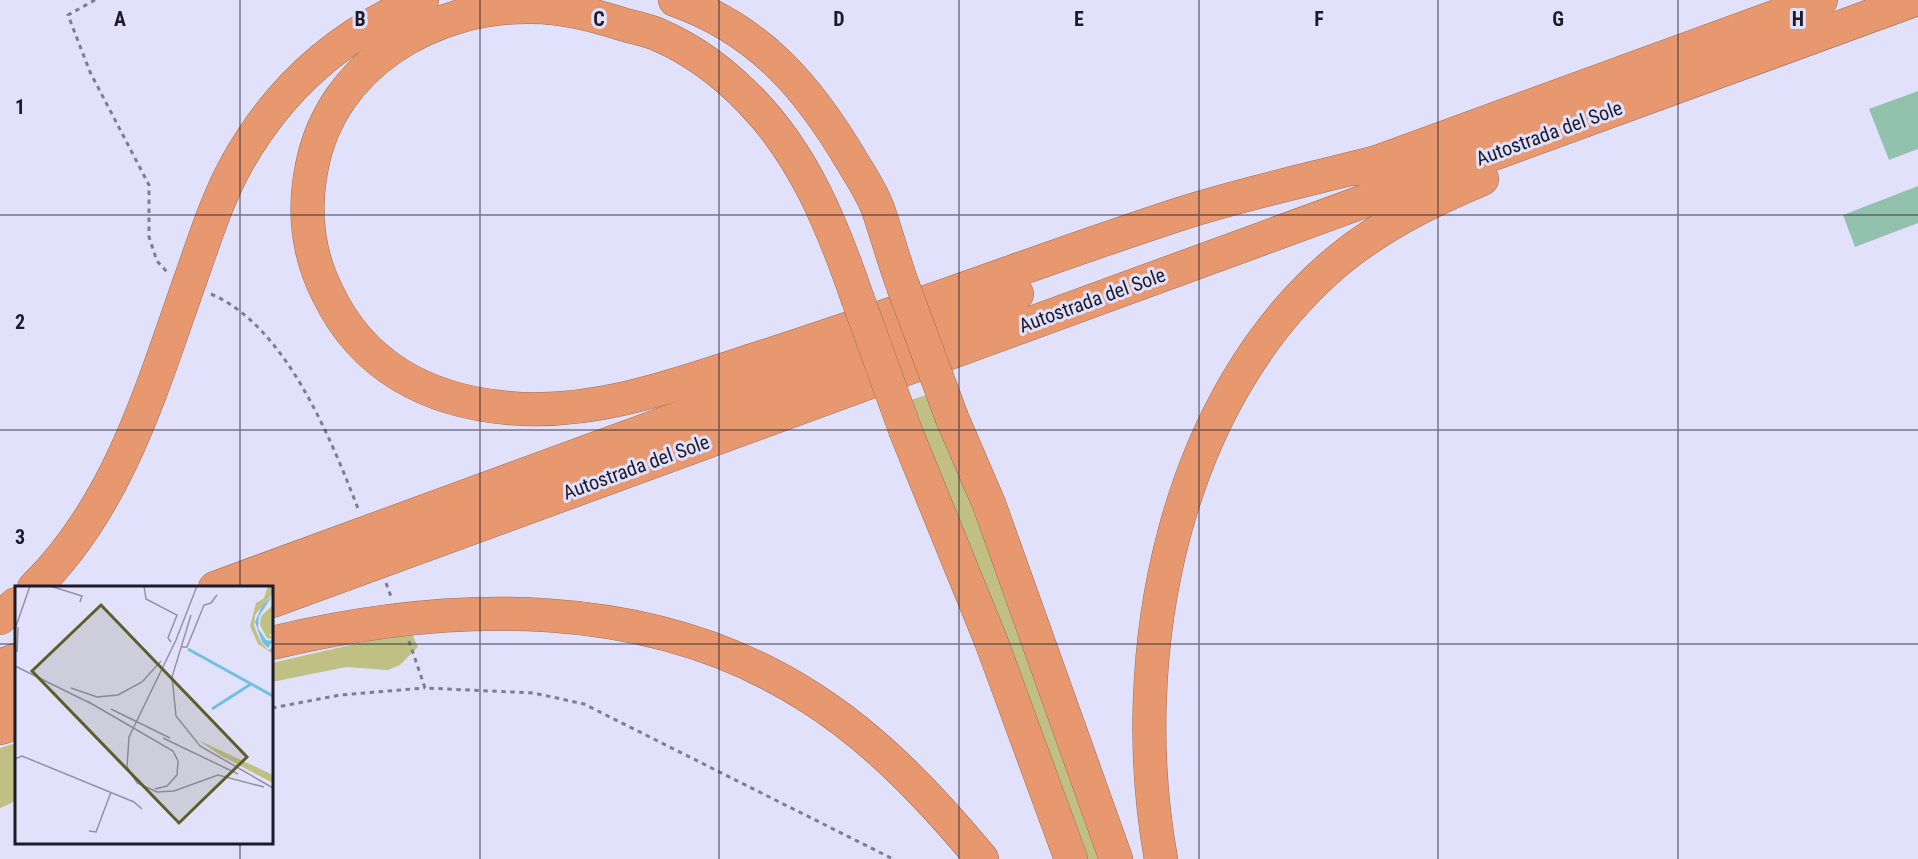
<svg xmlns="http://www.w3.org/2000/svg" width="1918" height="859" font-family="'Roboto Condensed',sans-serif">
<rect width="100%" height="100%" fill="#e2e1fb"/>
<g fill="#c0bf84">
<polygon points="930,394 1108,859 1075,859 907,401"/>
<polygon points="402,633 413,636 418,647 400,665 388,670 346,667 272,682 272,663"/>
<polygon points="16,743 16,801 0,808 0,748"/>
</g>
<g fill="#92c2ae">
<polygon points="1918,91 1918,149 1889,160 1869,109"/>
<polygon points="1918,186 1918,223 1855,247 1843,215"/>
</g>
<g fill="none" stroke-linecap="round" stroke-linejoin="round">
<g stroke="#a06c57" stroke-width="34">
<g id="highway">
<path d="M675,0C760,30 809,88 853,163C862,178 873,194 879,212C887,236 894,261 903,286"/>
<polyline points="1358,169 1821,0"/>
<path d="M857,297C833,227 804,155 751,101C726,75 695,51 661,36C649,30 635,28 622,24C593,15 563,7 532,7C433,5 332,64 312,166C303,210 307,253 328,294C363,367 429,401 508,408C592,416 677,385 756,359C821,338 885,316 949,294C1026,267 1103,239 1180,214C1245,193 1312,179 1377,162"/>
<polyline points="952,418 989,504 1116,859"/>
<polyline points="906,432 991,641 1071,859"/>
<path d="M34,588C120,504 153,384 192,275C205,238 217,200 236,165C278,89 341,33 422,0"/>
<polyline points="215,588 1017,294"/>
<polyline points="272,601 1914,0"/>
<polyline points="0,618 16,604"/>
<path d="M272,643C450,600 651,594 811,698C877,740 932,799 982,859"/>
<polyline points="0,666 16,660"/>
<polyline points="0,700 16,694"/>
<polyline points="0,728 16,723"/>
<path d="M1161,859C1124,655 1173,397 1340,259C1383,224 1432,200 1482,179"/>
</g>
</g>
<g stroke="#7f7d92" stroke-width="3" stroke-dasharray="4.5 4.5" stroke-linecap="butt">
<polyline points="95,0 68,15 90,72 149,185 149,237 157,261 167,272"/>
<path d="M211,294C286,326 331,439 359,511"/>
<polyline points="386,583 392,599"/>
<polyline points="409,641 425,688 534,693 584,704 893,859"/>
<polyline points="272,708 340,695 425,688"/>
<polyline points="15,801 16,801"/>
</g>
<use href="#highway" stroke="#e7986f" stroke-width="33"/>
<g stroke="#a06c57" stroke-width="34" stroke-linecap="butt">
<g id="highway-bridge">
<polyline points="903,286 952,418"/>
<polyline points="857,297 906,432"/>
</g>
</g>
<use href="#highway-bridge" stroke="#e7986f" stroke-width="33"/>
</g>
<path fill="none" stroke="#1d1b2a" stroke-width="1.5" stroke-opacity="0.55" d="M240,0V588M480,0V859M719,0V859M959,0V859M1199,0V859M1438,0V859M1678,0V859M0,215H1918M0,430H1918M0,644H16M272,644H1918M240,842V859"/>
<g text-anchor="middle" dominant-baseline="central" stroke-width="6" stroke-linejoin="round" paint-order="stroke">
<g font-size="20" fill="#1d1b2a" stroke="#e2e1fb">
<text transform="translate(1549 133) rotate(-20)">Autostrada del Sole</text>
<text transform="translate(1092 300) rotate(-20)">Autostrada del Sole</text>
<text transform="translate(636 467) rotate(-20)">Autostrada del Sole</text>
</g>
</g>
<g transform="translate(15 586)">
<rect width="258" height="258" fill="#e2e1fb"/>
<path d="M253,0H258V7L240,29L239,40L246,56L253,64L258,61V68L243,58L235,40L241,17L249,12ZM258,19V48H254L258,53L252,52L245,39L246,30ZM183,154L256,188L258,197L205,169Z" fill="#c0bf84"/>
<path d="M258,9L244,30L243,42L251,54L258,55L253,62L247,56L240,36L247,20Z" fill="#71c0e2"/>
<path fill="none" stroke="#71c0e2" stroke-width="3" d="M173,63L258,110M197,123L236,98"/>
<path fill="none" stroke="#9392a7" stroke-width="1.5" d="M35,0L67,10L65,16M129,0L131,13L162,29L153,52L156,56M182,0L161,54L114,151L112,181L122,197L142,206L159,205L203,189L249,201M176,29L157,91L161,130L185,160L258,202M0,43L15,0M167,61H172L189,19L196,17L202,9M2,66L3,41M0,80L77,118M56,102L82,111L103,109L127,96L146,75M72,115L158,165L163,175L162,189L152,200L140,203M96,123L155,152M148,152L223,188M0,173L7,170L119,216L127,223M74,245L81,246L96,206"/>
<path fill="#5f5e2b" fill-opacity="0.15" stroke="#5f5e2b" stroke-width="3" d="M86,19L232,171L164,237L17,85Z"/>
<rect width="258" height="258" fill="none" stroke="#1d1b2a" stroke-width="3"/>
</g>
<g font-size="20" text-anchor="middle" font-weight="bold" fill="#1d1b2a" stroke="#e2e1fb" stroke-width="6" stroke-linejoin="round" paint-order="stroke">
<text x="120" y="26">A</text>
<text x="360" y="26">B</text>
<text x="599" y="26">C</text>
<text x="839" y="26">D</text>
<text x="1079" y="26">E</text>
<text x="1319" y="26">F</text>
<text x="1558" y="26">G</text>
<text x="1798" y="26">H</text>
<text x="20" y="114">1</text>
<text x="20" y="329">2</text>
<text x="20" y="544">3</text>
</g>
</svg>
